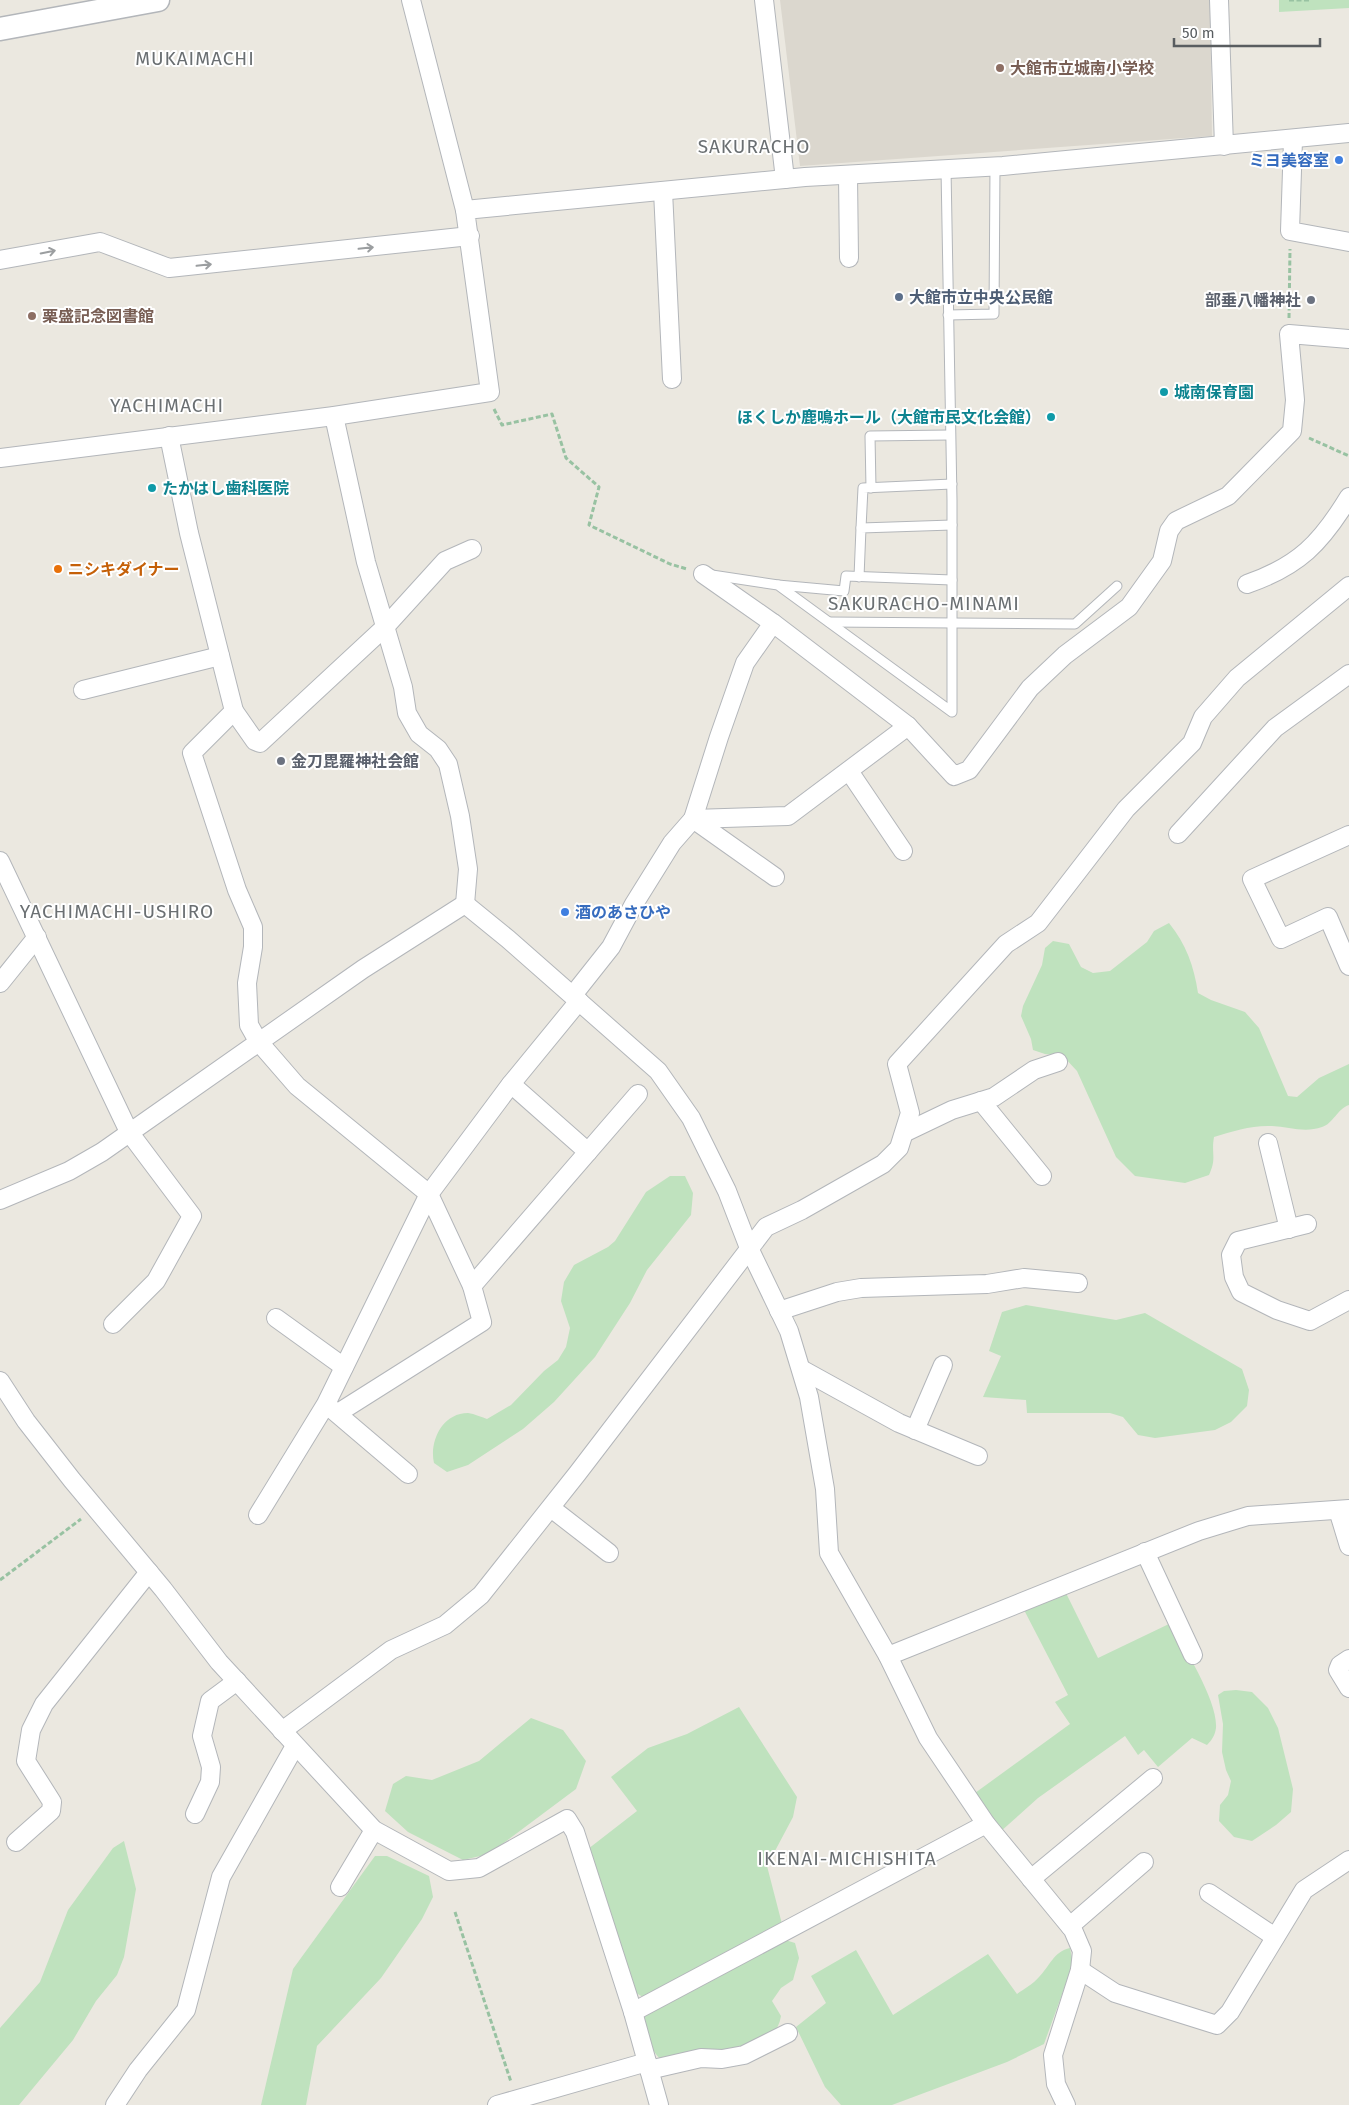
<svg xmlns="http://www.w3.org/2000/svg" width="1349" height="2105" font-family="'Fira Sans','Noto Sans JP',sans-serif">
<rect width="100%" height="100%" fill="#ebe8e0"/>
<polygon fill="#dbd7ce" points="780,0 1210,0 1212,136 800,166"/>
<g fill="#bfe2be">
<polygon points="1279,0 1349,0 1349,8 1279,12"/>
<path d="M1169,923C1186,944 1194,966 1198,993L1211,1000L1245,1012L1259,1028L1288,1096L1297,1097L1319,1078L1349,1064V1105C1337,1109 1333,1124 1322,1127C1305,1133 1289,1127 1272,1126C1252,1125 1233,1131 1214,1137C1211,1154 1217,1158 1209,1175L1185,1183L1135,1176L1116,1157L1077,1071L1063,1056L1045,1054L1033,1050L1031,1039L1021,1016L1023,1006L1042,965L1045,948L1053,941L1069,944L1081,967L1093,973L1110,971L1147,942L1154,931Z"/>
<path d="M670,1176H685L693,1193L691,1215L647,1270L630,1303L595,1357L554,1402L523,1429L468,1465L447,1472L434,1463C429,1442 442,1413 468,1413C475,1414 481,1417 487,1419L511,1405L544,1371L558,1360L566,1347L570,1328L561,1301L564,1282L574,1265L608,1247L615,1241L646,1192Z"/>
<polygon points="1026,1305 1116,1320 1145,1313 1242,1369 1249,1390 1247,1406 1231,1422 1215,1430 1155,1438 1138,1435 1123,1417 1110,1413 1027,1413 1026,1400 983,1397 1001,1356 989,1351 1002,1312"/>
<path d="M1064,1589L1098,1658L1171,1623C1184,1648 1218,1701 1216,1728C1215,1735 1212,1740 1207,1745L1192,1738L1158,1767L1144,1750L1138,1755L1125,1736L1038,1798L1000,1832L975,1793L1070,1724L1055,1702L1068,1695L1022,1606Z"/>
<polygon points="1236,1690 1252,1692 1268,1708 1278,1728 1293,1789 1291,1812 1276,1825 1252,1841 1234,1837 1219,1821 1220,1805 1228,1795 1231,1781 1226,1770 1222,1752 1223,1724 1218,1695 1224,1691"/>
<polygon points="739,1707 797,1797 793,1817 767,1866 782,1924 643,1997 636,1993 588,1849 637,1811 611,1777 648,1748 687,1734"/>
<polygon points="531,1718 563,1730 586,1761 576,1789 489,1854 463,1860 408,1832 385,1811 393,1784 406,1776 432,1780 479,1761"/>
<polygon points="124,1841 136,1889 124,1957 117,1975 96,2001 73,2040 19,2105 0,2105 0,2028 40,1982 68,1910 113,1848"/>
<polygon points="375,1856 387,1856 429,1876 433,1897 422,1919 381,1978 317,2046 306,2105 261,2105 293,1969"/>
<path d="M782,1939L795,1943L799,1958L793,1980L781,1988L772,2001L781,2016C776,2048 739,2047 715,2051C697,2053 679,2057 662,2061C649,2048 642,2031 645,2013Z"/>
<path d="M1070,1948L1073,1964L1044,2044L1007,2062L892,2105H841L825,2087L796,2027L826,2003L811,1976L856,1950L893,2015L988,1954L1017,1994C1024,1989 1033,1984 1039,1977C1049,1967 1054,1951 1070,1948Z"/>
</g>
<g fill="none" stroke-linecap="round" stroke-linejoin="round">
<g stroke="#b3b6ba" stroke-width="11">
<g id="service">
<polyline points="948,315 994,314 995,167"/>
<polyline points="871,488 870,436 950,435"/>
<polyline points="861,528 863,488 952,484"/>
<polyline points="712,575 778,585 952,712 952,500 946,169"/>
<polyline points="859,577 861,528 952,525"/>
<polyline points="778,585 844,591 846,576 952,580"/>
<polyline points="829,622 1075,624 1117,586"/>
</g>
</g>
<g stroke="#b3b6ba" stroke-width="20">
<g id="minor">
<polyline points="411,0 465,210"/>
<polyline points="764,0 785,179"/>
<polyline points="1219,0 1224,146"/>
<polyline points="1293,140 1290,231 1349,242"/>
<polyline points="848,175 849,258"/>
<polyline points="663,191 672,379"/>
<polyline points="0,260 100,242 169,268 470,236"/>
<polyline points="334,416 366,562 403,687 407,713 419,734 438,749 448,764 460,816 468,869 465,904"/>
<polyline points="169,436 189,533 234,711 192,753 237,890 253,927 253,947 247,983 249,1025 258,1041 297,1086 429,1194 472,1286 482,1322 338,1413"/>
<polyline points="0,458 334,416 490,392 465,210 805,177 1003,166 1349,133"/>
<polyline points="703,574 773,623 908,726 954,776 969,770 1030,688 1065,655 1129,607 1162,561 1169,531 1176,521 1228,496 1292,431 1295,400 1289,334 1349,339"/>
<path d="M1247,584C1299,566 1321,543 1349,497"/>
<polyline points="83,690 220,656"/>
<polyline points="234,711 255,741 260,743 385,627 445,561 472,549"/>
<polyline points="849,771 903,851"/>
<polyline points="693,819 788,816 908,726"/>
<polyline points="693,819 775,877"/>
<polyline points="1178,834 1275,728 1349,674"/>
<polyline points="1349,835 1252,879 1281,939 1328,917 1349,966"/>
<polyline points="0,861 129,1132 192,1216 156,1281 113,1324"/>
<polyline points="465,904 508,939 658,1071 691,1118 727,1191 749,1248 789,1331 809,1397 825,1489 829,1553 888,1656 928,1738 986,1824 1073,1930 1082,1951 1080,1970 1053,2055 1056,2084 1066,2105"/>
<polyline points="0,983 37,937"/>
<polyline points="573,995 611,947 634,904 672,843 693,819 719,737 745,663 773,623"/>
<polyline points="511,1084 588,1152"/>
<polyline points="981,1101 1042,1176"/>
<polyline points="906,1132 952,1110 994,1097 1034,1070 1058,1062"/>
<polyline points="1268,1143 1289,1229"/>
<polyline points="0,1200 69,1171 102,1152 363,969 465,904"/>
<polyline points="1307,1224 1238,1241 1231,1255 1234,1277 1241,1292 1277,1310 1310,1321 1349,1300"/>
<polyline points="472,1286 638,1094"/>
<polyline points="779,1311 837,1292 861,1288 987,1284 1024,1278 1078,1283"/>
<polyline points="276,1318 344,1367"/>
<polyline points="801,1369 899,1423 978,1456"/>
<polyline points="0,1381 26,1421 72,1480 163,1589 219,1662 374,1830 449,1871 479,1868 567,1819 575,1832 633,2012 659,2105"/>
<polyline points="328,1406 408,1474"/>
<polyline points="915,1430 943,1365"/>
<polyline points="551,1508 609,1553"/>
<polyline points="1338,1510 1349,1546"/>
<polyline points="258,1515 326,1404 429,1194 511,1084 579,1001"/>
<polyline points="1145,1552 1193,1655"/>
<polyline points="888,1656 1199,1531 1248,1516 1349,1509"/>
<polyline points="1349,1659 1340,1665 1338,1670 1349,1688"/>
<polyline points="282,1731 391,1650 445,1625 481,1595 577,1474 766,1227 802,1210 883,1164 899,1148 910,1113 897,1064 1006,944 1038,923 1126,809 1192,743 1203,717 1237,678 1349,586"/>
<polyline points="195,1814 210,1782 211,1767 202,1736 210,1701 237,1681"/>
<polyline points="16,1842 51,1811 52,1802 26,1761 31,1730 44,1704 149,1572"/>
<polyline points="1031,1879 1153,1778"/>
<polyline points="340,1887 374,1830"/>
<polyline points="1209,1893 1275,1937"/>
<polyline points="1070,1926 1144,1862"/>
<polyline points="1080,1970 1115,1993 1217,2025 1230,2012 1304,1890 1349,1860"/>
<polyline points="633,2012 986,1824"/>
<polyline points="649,2070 701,2058 722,2059 744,2055 788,2033"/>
<polyline points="115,2105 138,2070 186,2010 221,1877 295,1746"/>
<polyline points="497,2105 647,2062"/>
</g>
</g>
<g stroke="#b3b6ba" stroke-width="25">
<polyline id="tertiary" points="0,29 158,0"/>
</g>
<g stroke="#98c2a2" stroke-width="3" stroke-dasharray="5 2.5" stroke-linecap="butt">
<polyline points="1289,0 1309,0"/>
<polyline points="1289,318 1290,249"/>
<polyline points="494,409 502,425 552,414 566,458 599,487 589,525 670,564 687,569"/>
<polyline points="1309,438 1349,456"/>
<polyline points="0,1580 81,1519"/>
<polyline points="455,1912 511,2082"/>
</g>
<use href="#service" stroke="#fff" stroke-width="9"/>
<use href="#minor" stroke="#fff" stroke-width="18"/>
<use href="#tertiary" stroke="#fff" stroke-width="22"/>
</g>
<defs><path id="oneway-shaft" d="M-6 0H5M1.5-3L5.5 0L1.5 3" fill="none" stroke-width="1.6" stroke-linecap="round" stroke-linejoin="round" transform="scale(1.25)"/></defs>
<g stroke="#9b9ea0">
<use href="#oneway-shaft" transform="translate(366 248) rotate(-6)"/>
<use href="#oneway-shaft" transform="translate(48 252) rotate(-11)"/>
<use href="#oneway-shaft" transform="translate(204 265) rotate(-6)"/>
</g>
<g fill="#8d6e63" stroke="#fff" stroke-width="2">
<circle cx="1000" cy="68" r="5"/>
<circle cx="32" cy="316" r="5"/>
</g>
<g fill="#3f7fe0" stroke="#fff" stroke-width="2">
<circle cx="1339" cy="160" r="5"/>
<circle cx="565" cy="912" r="5"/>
</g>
<circle fill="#5c6f8a" stroke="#fff" stroke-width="2" cx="899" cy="297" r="5"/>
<g fill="#6b7280" stroke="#fff" stroke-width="2">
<circle cx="1311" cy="300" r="5"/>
<circle cx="281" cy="761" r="5"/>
</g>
<g fill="#0f9aa8" stroke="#fff" stroke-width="2">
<circle cx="1164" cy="392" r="5"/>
<circle cx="1051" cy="417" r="5"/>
<circle cx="152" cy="488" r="5"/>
</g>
<circle fill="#e8710a" stroke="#fff" stroke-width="2" cx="58" cy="569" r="5"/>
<g text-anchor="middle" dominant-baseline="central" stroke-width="4" stroke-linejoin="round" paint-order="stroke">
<g font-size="16" font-weight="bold" fill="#785e54" stroke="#fff" text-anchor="start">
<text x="1010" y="68">大館市立城南小学校</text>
<text x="42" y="316">栗盛記念図書館</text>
</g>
<g font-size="16" font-weight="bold" fill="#366cbe" stroke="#fff" text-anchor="end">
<text x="1329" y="160">ミヨ美容室</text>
<text x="575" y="912" text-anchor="start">酒のあさひや</text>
</g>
<g font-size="16" font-weight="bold" fill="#4e5e75" stroke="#fff" text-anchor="start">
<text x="909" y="297">大館市立中央公民館</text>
</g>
<g font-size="16" font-weight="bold" fill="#5b616d" stroke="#fff" text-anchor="end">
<text x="1301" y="300">部垂八幡神社</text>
<text x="291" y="761" text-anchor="start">金刀毘羅神社会館</text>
</g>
<g font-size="16" font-weight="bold" fill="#0d838f" stroke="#fff" text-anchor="start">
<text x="1174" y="392">城南保育園</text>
<text x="1041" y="417" text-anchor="end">ほくしか鹿鳴ホール（大館市民文化会館）</text>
<text x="162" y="488">たかはし歯科医院</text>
</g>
<g font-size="16" font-weight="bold" fill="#c56008" stroke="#fff" text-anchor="start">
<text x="68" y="569">ニシキダイナー</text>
</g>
<g font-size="19" letter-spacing="1" fill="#6a6f72" stroke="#fff">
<text x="195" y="58">MUKAIMACHI</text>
<text x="754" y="146">SAKURACHO</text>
<text x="167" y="405">YACHIMACHI</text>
<text x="924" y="603">SAKURACHO-MINAMI</text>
<text x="117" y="911">YACHIMACHI-USHIRO</text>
<text x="847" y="1858">IKENAI-MICHISHITA</text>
</g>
</g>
<path d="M1174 38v8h146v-8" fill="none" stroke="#595d60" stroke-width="2.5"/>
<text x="1182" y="38" font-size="15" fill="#595d60" stroke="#ffffff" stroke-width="4" paint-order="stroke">50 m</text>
</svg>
